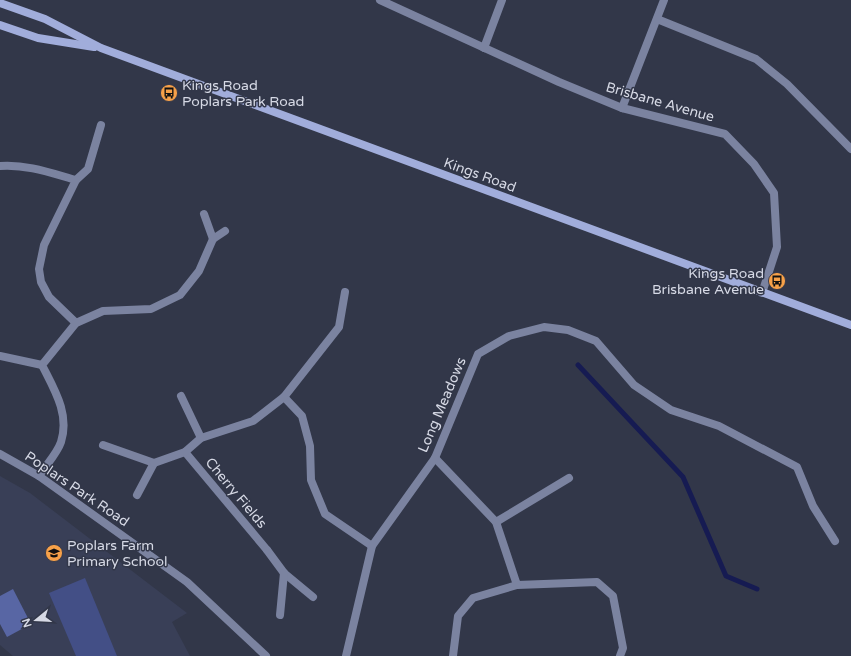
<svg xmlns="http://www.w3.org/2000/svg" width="851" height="656" font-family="'Varela Round',sans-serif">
<rect width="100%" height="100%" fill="#323749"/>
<polygon fill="#393f57" points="0,476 30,493 187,613 172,622 190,656 13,656 0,645"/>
<polygon fill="#434f86" points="85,578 117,656 76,656 49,593"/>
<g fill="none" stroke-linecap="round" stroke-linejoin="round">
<polyline stroke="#161b52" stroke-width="5" points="578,365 683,477 726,576 757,589"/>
</g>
<polygon fill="#5866a4" points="13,589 31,624 7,637 0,624 0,596"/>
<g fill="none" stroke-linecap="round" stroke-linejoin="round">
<g stroke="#7b83a0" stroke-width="8">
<polyline points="76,180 88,169 101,125"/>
<polyline points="181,396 201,438"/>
<polyline points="103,445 154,463 137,495"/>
<polyline points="496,522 569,478"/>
<polyline points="267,550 284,573 313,597"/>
<polyline points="280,615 284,573"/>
</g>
<g stroke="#7b83a0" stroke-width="8">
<polyline points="380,0 559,82 622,108 725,134 754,164 774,193 777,247 762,293"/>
<polyline points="657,19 756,59 787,84 851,149"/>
<polyline points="484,48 502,0"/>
<polyline points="622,108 664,0"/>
<path d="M0,166C26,164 51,173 76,180L44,245L39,269L41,282L49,297L76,323"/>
<polyline points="213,239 225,231"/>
<polyline points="0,356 42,365"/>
<polyline points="284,397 302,416 310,446 311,480 325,514 372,546"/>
<polyline points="185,452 267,550"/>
<polyline points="0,454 39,476 187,582 266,656"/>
<polyline points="435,458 496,522 517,585 597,582 613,596 623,648 620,656"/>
<polyline points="154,463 185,452 201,438 253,421 284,397 339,327 345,292"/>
<path d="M39,476C45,466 57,454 61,442C70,414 54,389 42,365L76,323L103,311L151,309L180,295L199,271L213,239L204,214"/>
<polyline points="346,656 372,546 435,458 478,354 509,336 544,327 568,330 596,341 634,385 671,410 719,426 797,467 813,506 835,541"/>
<polyline points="453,656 458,616 473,598 517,585"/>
</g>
<g stroke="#a1addb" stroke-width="8">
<polyline points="0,3 45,19 101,48 851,325"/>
<polyline points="0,25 38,38 94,47"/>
</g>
</g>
<defs>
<g id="bus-disc" transform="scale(0.9)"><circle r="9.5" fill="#f7a149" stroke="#323749"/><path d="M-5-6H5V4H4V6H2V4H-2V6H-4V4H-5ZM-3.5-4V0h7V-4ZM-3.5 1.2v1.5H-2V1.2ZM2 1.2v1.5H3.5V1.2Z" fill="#111"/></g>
<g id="school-disc" transform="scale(0.9)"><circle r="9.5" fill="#f7a149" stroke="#323749"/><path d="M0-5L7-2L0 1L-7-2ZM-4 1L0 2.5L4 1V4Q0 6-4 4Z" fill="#111"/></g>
</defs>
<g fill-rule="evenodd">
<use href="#bus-disc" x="169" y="93"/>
<use href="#bus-disc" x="777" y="281"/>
<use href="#school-disc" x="54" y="553"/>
</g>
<g text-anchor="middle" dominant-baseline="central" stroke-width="3" stroke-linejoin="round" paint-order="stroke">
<g font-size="14" fill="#d6d9e5" stroke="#323749" text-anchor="start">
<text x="182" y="85">Kings Road<tspan x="182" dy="16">Poplars Park Road</tspan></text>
<text x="764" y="273" text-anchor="end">Kings Road<tspan x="764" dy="16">Brisbane Avenue</tspan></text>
<text x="67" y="545">Poplars Farm<tspan x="67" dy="16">Primary School</tspan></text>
</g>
<g font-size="14" fill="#d6d9e5" stroke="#323749">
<text transform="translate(660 102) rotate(16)">Brisbane Avenue</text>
<text transform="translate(480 175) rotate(20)">Kings Road</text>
<text transform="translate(442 405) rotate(-67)">Long Meadows</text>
<text transform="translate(77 489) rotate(34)">Poplars Park Road</text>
<text transform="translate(236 493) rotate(50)">Cherry Fields</text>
</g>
</g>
<g transform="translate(36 620) rotate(252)" stroke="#323749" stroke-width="3" paint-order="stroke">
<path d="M0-3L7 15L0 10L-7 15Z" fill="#d6d9e5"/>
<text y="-6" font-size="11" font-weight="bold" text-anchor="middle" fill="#d6d9e5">N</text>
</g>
</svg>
